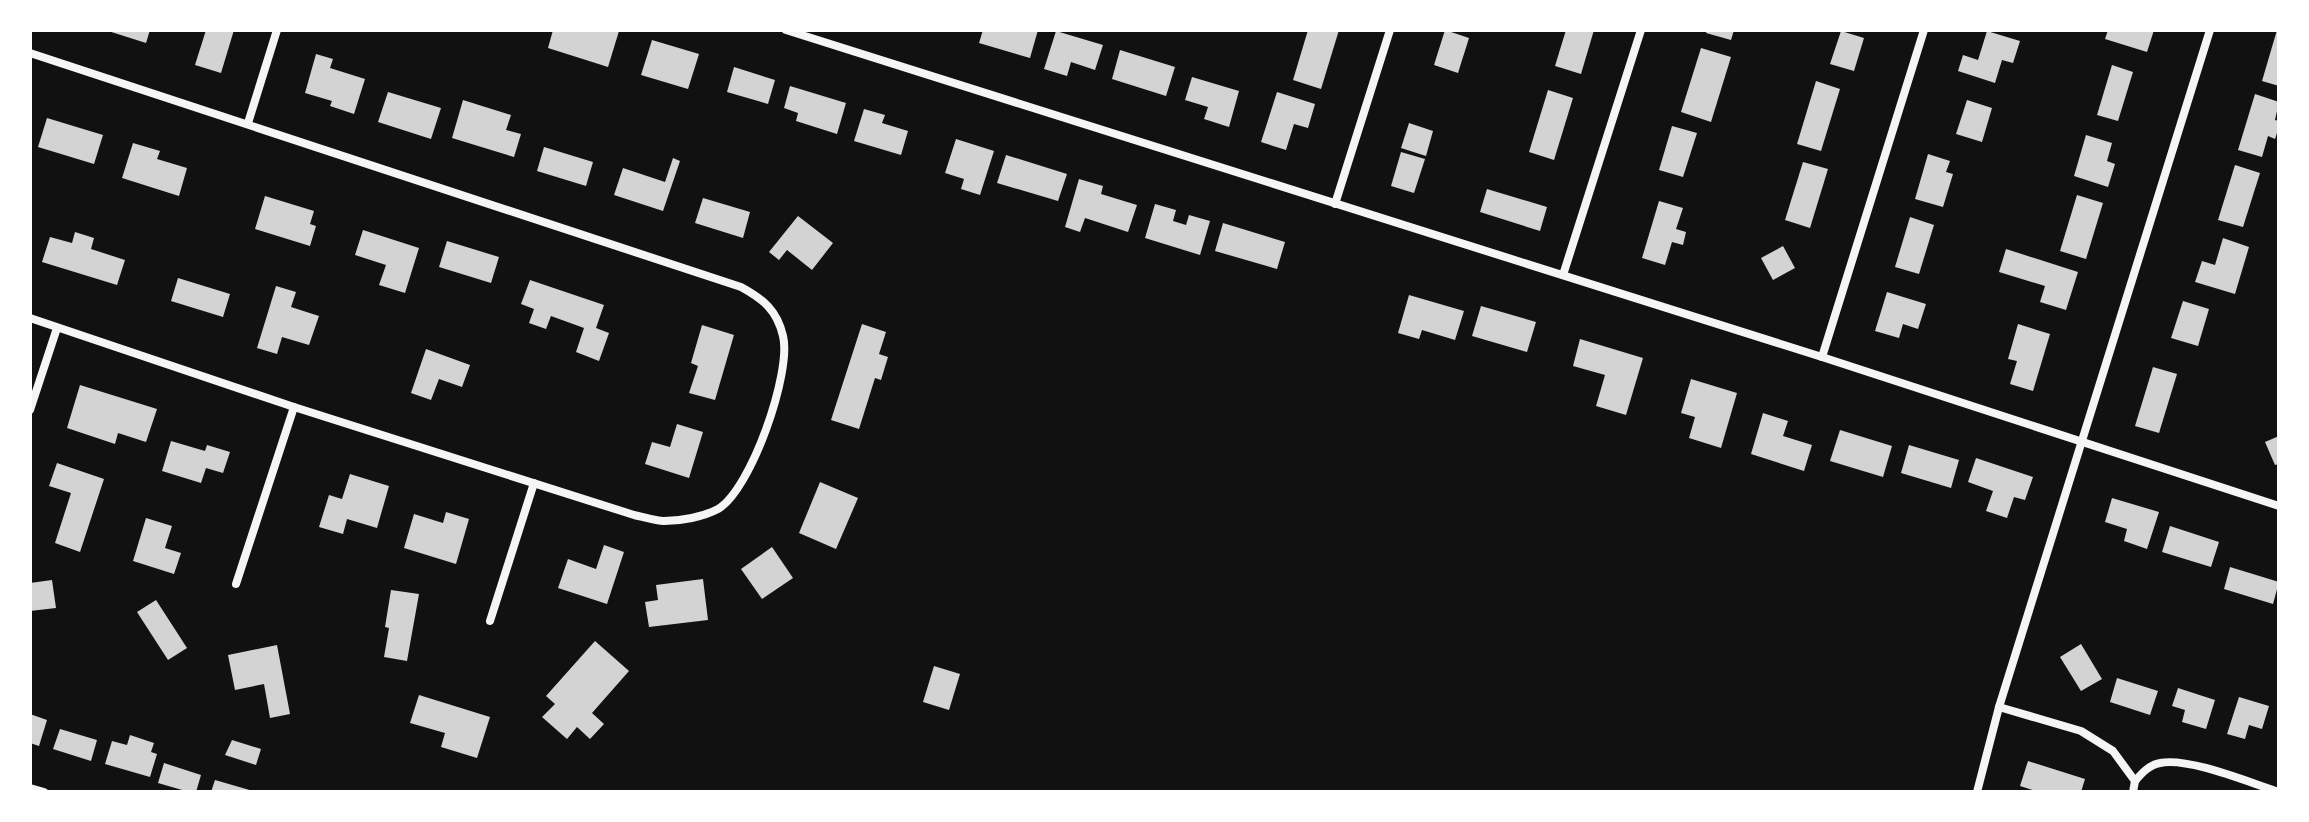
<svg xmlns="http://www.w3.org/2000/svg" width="2309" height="822" font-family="Commissioner,sans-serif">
<rect width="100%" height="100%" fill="#111"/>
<g fill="#d3d3d3">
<polygon points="105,30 150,30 146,43"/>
<polygon points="206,30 234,30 221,73 195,65"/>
<polygon points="553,30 619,31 608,67 548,48"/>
<polygon points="983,30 1038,30 1030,58 979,43"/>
<polygon points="1308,30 1339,30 1321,89 1293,80"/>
<polygon points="1445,30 1469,38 1458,73 1434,65"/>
<polygon points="1566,30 1594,30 1581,74 1555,66"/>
<polygon points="1707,30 1734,30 1731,40 1706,33"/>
<polygon points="2108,30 2154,30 2147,52 2105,39"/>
<polygon points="2277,30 2279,30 2279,86 2262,81"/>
<polygon points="1056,31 1103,45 1095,70 1071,62 1067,76 1044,69"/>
<polygon points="1841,31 1864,38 1854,71 1830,64"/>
<polygon points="1987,31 2020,41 2013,63 2002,60 1995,83 1958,71 1963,55 1978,60"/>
<polygon points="652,40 699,54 688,89 641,75"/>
<polygon points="1701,48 1731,57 1711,122 1681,112"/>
<polygon points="1120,50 1175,67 1166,96 1112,79"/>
<polygon points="316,54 333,59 330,68 365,79 354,114 330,106 332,101 305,93"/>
<polygon points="2112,65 2133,72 2118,121 2097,115"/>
<polygon points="734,67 775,80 768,104 727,92"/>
<polygon points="1192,77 1239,91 1229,127 1204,119 1208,107 1185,100"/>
<polygon points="1816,81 1840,89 1821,151 1797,144"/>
<polygon points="790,86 846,103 837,134 796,121 798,113 784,108"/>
<polygon points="1548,90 1573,98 1554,160 1529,152"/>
<polygon points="388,92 441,108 431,139 378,122"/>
<polygon points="1277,92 1315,104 1308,128 1294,124 1286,150 1261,142"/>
<polygon points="2255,94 2279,102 2275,120 2279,121 2279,127 2275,139 2268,136 2262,157 2238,150"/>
<polygon points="463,100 511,115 506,130 521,134 514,157 452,138"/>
<polygon points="1967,100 1992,108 1982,142 1956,134"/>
<polygon points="864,109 885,115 882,123 908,131 901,155 854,141"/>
<polygon points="47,118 103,135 94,164 38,147"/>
<polygon points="1409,123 1433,131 1426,156 1401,148"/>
<polygon points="1672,126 1697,133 1683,177 1659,170"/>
<polygon points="2086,135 2112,143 2107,161 2115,164 2108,187 2074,176"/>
<polygon points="956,139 994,151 980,195 961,189 964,179 945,173"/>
<polygon points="133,143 160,151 157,159 187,168 179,196 122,178"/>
<polygon points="544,147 593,162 586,186 537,171"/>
<polygon points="1401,152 1425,159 1414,193 1391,186"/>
<polygon points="1928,154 1950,161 1946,172 1953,174 1943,207 1915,199"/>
<polygon points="1006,155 1067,174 1058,201 997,183"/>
<polygon points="673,158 680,161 663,211 614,195 623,168 665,182"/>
<polygon points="1803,162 1828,169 1810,228 1785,220"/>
<polygon points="2235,165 2260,173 2243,227 2218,220"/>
<polygon points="1079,179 1103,186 1101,194 1137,205 1128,232 1085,218 1080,232 1065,227"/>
<polygon points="1487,189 1547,207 1540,231 1480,212"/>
<polygon points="2077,195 2103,203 2086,259 2060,251"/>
<polygon points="265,196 314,211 310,224 316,226 310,246 255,229"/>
<polygon points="703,198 750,212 743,238 695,223"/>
<polygon points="1659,201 1683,208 1676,229 1686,232 1683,245 1672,242 1665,265 1642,258"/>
<polygon points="1155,204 1176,210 1173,221 1186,225 1189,215 1210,221 1200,255 1145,238"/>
<polygon points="798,216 833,243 812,270 787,250 779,260 769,252"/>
<polygon points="1910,217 1934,225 1919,274 1895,267"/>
<polygon points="1223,223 1285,242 1277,269 1215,251"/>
<polygon points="363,230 419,248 405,293 379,285 386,265 355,255"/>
<polygon points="75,232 94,238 91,249 125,260 117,285 42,262 50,237 72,243"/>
<polygon points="2223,238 2249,247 2235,294 2195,282 2202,261 2215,265"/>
<polygon points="447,241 499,257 491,283 439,267"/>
<polygon points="1783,246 1795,268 1773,280 1761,258"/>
<polygon points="2006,249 2078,272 2066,310 2040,302 2045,286 1999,272"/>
<polygon points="178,278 230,294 223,317 171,301"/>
<polygon points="530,280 604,305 596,328 609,333 599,361 576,352 584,328 551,316 546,329 529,323 534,309 521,304"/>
<polygon points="276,286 296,292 291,307 319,316 309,345 282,337 277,354 257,348"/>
<polygon points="1887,292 1926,304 1918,329 1903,324 1899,338 1875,331"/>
<polygon points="1409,295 1464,311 1455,340 1422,330 1419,339 1398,333"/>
<polygon points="2183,301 2209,309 2198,346 2171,338"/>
<polygon points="1481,306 1536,322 1527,352 1472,336"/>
<polygon points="862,324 886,332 879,354 888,357 881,380 875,378 859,429 831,420"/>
<polygon points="2018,324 2050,334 2033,391 2010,384 2017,361 2008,359"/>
<polygon points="702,325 734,335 715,400 689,393 698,366 691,363"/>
<polygon points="1580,339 1643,358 1626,415 1596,406 1605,375 1573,366"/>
<polygon points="426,349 470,365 462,387 439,379 431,400 411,393"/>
<polygon points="2153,367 2177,374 2159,433 2135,426"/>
<polygon points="1691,379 1737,393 1721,448 1689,438 1695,417 1681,413"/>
<polygon points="80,385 157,409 146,442 118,433 115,444 67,428"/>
<polygon points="1763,413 1788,421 1783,436 1812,445 1804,471 1751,454"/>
<polygon points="677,424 703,432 689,478 645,464 652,442 670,447"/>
<polygon points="1840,430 1892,446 1883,477 1830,461"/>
<polygon points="2279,436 2279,464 2275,465 2265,442"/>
<polygon points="171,441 205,451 207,445 230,452 223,473 206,468 201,483 162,471"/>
<polygon points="1909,445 1959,460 1951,488 1901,473"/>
<polygon points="1976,458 2033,477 2025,500 2014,497 2007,518 1986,511 1993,491 1968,482"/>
<polygon points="57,463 104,479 80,552 55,543 71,493 49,486"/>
<polygon points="350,474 389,486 377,528 347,519 343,534 319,527 329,495 342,499"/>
<polygon points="820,482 858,498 836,549 799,533"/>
<polygon points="2112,498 2159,512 2147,549 2124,541 2127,529 2105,522"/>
<polygon points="446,512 469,519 456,564 404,548 414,514 443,523"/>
<polygon points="146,518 172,526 165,548 181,553 174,574 133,561"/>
<polygon points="2170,526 2219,542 2211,567 2162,552"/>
<polygon points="604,545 624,552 607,604 558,588 568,559 596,569"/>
<polygon points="772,547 793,578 762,599 741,569"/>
<polygon points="2230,567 2279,582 2273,604 2224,589"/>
<polygon points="703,579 708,620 649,627 645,602 658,600 656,585"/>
<polygon points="52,580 56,608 30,611 30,583"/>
<polygon points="391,590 419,594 407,661 384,657 389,628 385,627"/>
<polygon points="156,600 187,648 168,660 137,612"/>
<polygon points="595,641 629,671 592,713 604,724 590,739 577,727 567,739 542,717 555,704 546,696"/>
<polygon points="2081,644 2102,679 2081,691 2060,657"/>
<polygon points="277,645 290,714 270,718 264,684 235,690 228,655"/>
<polygon points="934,666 960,674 949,710 923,702"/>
<polygon points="2117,678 2158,691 2150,715 2110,702"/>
<polygon points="2178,688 2215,700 2206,729 2182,722 2185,710 2172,706"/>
<polygon points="419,695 490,717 477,758 441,747 445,733 410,723"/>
<polygon points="2239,697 2269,706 2262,729 2249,725 2245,739 2227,734"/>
<polygon points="30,714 47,720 39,746 30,743"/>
<polygon points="60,729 97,740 91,761 53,749"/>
<polygon points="130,735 154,743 151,752 157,754 150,777 105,764 112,741 127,745"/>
<polygon points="232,740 261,749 256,765 225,755"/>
<polygon points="2028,761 2085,779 2081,792 2039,792 2020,786"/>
<polygon points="164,763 201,775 196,792 189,792 158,783"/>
<polygon points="215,780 253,791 253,792 211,792"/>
</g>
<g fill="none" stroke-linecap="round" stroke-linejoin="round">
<g stroke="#f5f5f5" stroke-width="8">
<polyline points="786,30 1822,357 2279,506"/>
<path d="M30,53L741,287C763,299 777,310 783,336C792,372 751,490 718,509C703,517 681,521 664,521C655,521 644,517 634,515L294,407L30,318"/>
<polyline points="248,123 277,30"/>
<polyline points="1335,204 1390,30"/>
<polyline points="1563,275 1641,30"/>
<polyline points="1822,357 1924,30"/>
<polyline points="30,410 57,328"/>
<polyline points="236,584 294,407"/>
<polyline points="490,621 534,483"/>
<polyline points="1999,707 2081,731 2113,751 2135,781 2133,792"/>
<path d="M2135,781C2142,773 2149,765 2160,763C2189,757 2250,783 2279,792"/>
<polyline points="30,788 44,792"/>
<polyline points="1977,792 1999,707 2210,30"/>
</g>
</g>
<rect width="2309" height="822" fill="none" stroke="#ffffff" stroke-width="64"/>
</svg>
